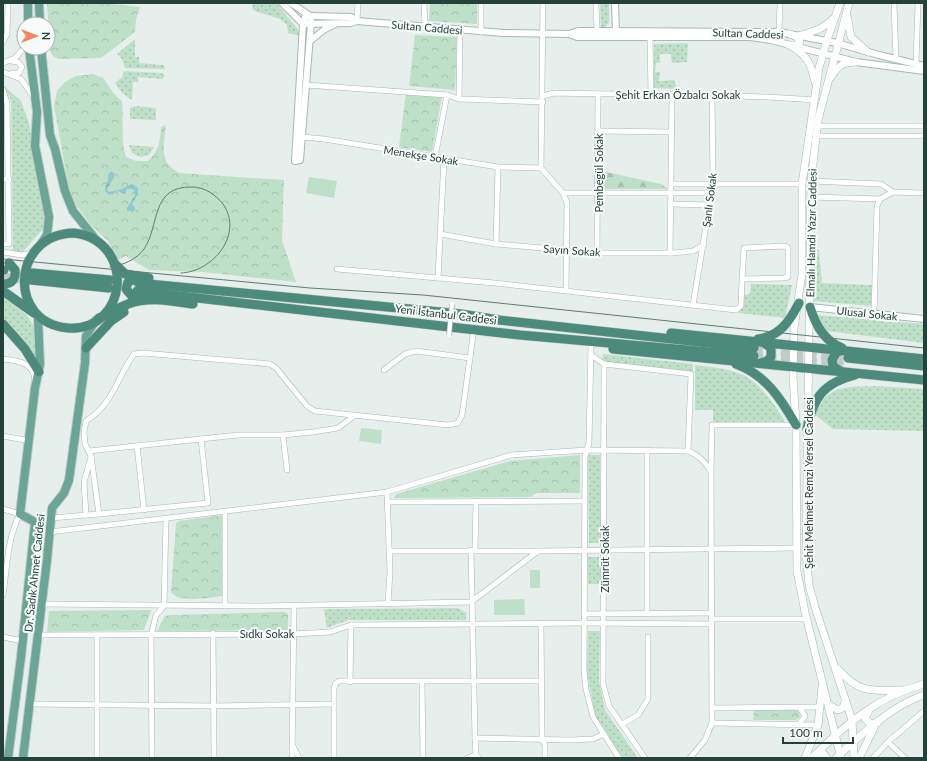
<svg xmlns="http://www.w3.org/2000/svg" width="927" height="761" font-family="Lato,sans-serif">
<defs>
<pattern id="grass-dots" width="8" height="8" patternUnits="userSpaceOnUse"><rect width="8" height="8" fill="#bfe0c8"/><path d="M2 2h.1M6 6h.1" fill="none" stroke="#a4c1ad" stroke-width="1.8" stroke-linecap="round"/></pattern>
<pattern id="forest-firs" width="22" height="20" patternUnits="userSpaceOnUse"><rect width="22" height="20" fill="#bfe0c8"/><path d="M5 1l3.5 6h-7zM16 11l3.5 6h-7z" fill="#a4c1ad"/></pattern>
<pattern id="park-crowns" width="20" height="18" patternUnits="userSpaceOnUse"><rect width="20" height="18" fill="#bfe0c8"/><path d="M2 6a3 3 0 1 1 6 0M12 15a3 3 0 1 1 6 0" fill="none" stroke="#a4c1ad"/></pattern>
<pattern id="water-ripples" width="26" height="14" patternUnits="userSpaceOnUse"><rect width="26" height="14" fill="#8ec9d4"/><path d="M2 4q2-2 4 0t4 0M15 11q2-2 4 0t4 0" fill="none" stroke="#74a5ad"/></pattern>
</defs>
<rect width="100%" height="100%" fill="#e6efeb"/>
<g fill="url(#grass-dots)">
<polygon points="253,3 276,3 297,28 300,36 288,33 287,25 280,19 255,11 252,8"/>
<polygon points="600,3 609,3 609,22 605,28 601,29"/>
<polygon points="135,39 135,57 139,57 139,63 164,65 165,69 125,68 122,59 117,54"/>
<polygon points="688,43 687,62 672,63 671,54 660,54 660,63 656,63 655,72 660,72 659,81 674,80 677,89 654,88 654,44"/>
<polygon points="124,71 162,73 165,76 162,79 138,77 138,82 133,82 132,100 122,93 115,83 122,77"/>
<polygon points="3,85 21,101 29,123 46,217 45,227 21,254 13,253 11,100"/>
<polygon points="136,106 156,108 156,120 130,119 130,108"/>
<polygon points="129,145 154,147 149,155 140,157 132,153"/>
<polygon points="815,249 819,250 822,283 872,285 871,306 814,301"/>
<polygon points="751,284 792,285 785,318 738,313 738,296 750,294"/>
<path d="M3,295C37,321 35,321 37,363L3,319Z"/>
<polygon points="816,315 924,324 924,343 827,331 816,316"/>
<polygon points="603,354 693,364 693,372 602,362"/>
<path d="M695,365C709,367 725,368 738,373C759,380 775,405 786,423L713,422V410H695Z"/>
<path d="M875,386L924,389V431L833,429L815,415C826,384 848,387 875,386Z"/>
<polygon points="588,455 600,455 601,543 589,543"/>
<rect x="588" y="557" width="13" height="27"/>
<polygon points="458,608 466,613 466,620 348,620 327,628 324,609"/>
<polygon points="588,631 600,631 599,681 605,710 638,758 623,758 596,719 587,673"/>
</g>
<polygon fill="url(#forest-firs)" points="602,171 661,184 668,189 600,189"/>
<g fill="url(#park-crowns)">
<polygon points="47,3 104,3 140,7 136,19 135,32 101,58 59,59 53,56 50,51"/>
<polygon points="430,3 477,3 477,24 429,21"/>
<polygon points="415,35 457,37 455,90 409,86"/>
<path d="M93,74L103,78L114,94L122,101C124,120 120,139 126,157L136,161H148C159,151 160,142 161,127L166,125C164,146 158,161 179,173L284,180L282,240L296,282L203,272L149,270L126,256L118,260L108,241L92,226L76,205L69,189L54,106L57,91L65,82L76,76Z"/>
<polygon points="406,93 442,96 432,152 399,147"/>
<polygon points="580,455 580,493 536,493 531,497 394,498 396,494 510,461"/>
<path d="M223,515L222,596C210,597 179,604 171,592L176,523L179,521Z"/>
<polygon points="151,610 144,630 47,632 49,611"/>
<polygon points="284,612 288,614 288,630 157,631 165,616 171,615"/>
<polygon points="754,710 797,710 799,712 800,717 796,720 753,720"/>
</g>
<g fill="#bfe0c8">
<polygon points="309,177 337,181 334,198 306,193"/>
<polygon points="361,428 382,430 381,444 359,441"/>
<rect x="530" y="570" width="10" height="18"/>
<polygon points="524,599 525,615 494,615 494,600"/>
</g>
<path fill="url(#water-ripples)" d="M112,172L115,175L107,190L109,192L122,189L131,184L138,188V194L132,204L135,208L134,211H127V208L135,195L133,189H127L125,194L118,191L109,195L105,191C104,185 110,181 108,174Z"/>
<g fill="none" stroke-linecap="round" stroke-linejoin="round">
<g stroke="#bfccc8" stroke-width="9" stroke-dasharray="9 4.5" stroke-linecap="butt">
<polyline points="3,277 31,280"/>
<polyline points="754,348 848,358"/>
<polyline points="754,356 847,366"/>
</g>
<g stroke="#a8b8b2" stroke-width="6">
<g id="minor">
<polyline points="424,3 425,27"/>
<polyline points="481,3 481,32"/>
<polyline points="543,3 541,168 563,193 567,203 566,291"/>
<polyline points="596,3 597,31"/>
<polyline points="894,3 896,59"/>
<polyline points="357,21 358,3"/>
<polyline points="779,32 780,3"/>
<polyline points="650,37 651,94"/>
<polyline points="3,42 7,34 8,3"/>
<polyline points="11,61 18,62 22,67 19,73 12,73"/>
<polyline points="3,63 15,58 24,48"/>
<polyline points="916,64 918,3"/>
<polyline points="3,72 21,79 33,96"/>
<polyline points="306,85 447,95 459,99 543,102"/>
<polyline points="3,90 7,103 9,244 3,244"/>
<path d="M543,96L554,93C641,95 727,93 813,100"/>
<polyline points="459,99 460,30"/>
<polyline points="817,126 924,126"/>
<polyline points="598,131 672,132"/>
<polyline points="816,136 924,136"/>
<polyline points="302,137 324,139 498,167 541,168"/>
<polyline points="435,157 447,95"/>
<polyline points="3,179 9,179"/>
<polyline points="811,181 881,184 893,192"/>
<polyline points="672,184 802,184"/>
<polyline points="563,193 712,193"/>
<polyline points="810,197 880,199 893,192 924,193"/>
<polyline points="671,204 710,205"/>
<polyline points="440,234 496,244 566,250 578,253 673,253 693,251 704,245"/>
<polyline points="496,244 498,167"/>
<polyline points="3,252 22,255 33,253"/>
<polyline points="597,253 598,94"/>
<polyline points="670,253 672,94"/>
<polyline points="337,269 494,283 736,310 741,306 742,279 784,278 788,277 788,248 785,246 744,248 742,279"/>
<polyline points="438,278 444,159"/>
<polyline points="693,305 713,184 712,95"/>
<polyline points="874,313 877,206 880,199"/>
<polyline points="591,346 589,443 585,457 584,671 586,689 593,717 619,758"/>
<polyline points="591,355 604,364 603,684 609,706 645,758"/>
<path d="M3,359C18,361 34,362 35,381"/>
<polyline points="604,364 691,374 688,451"/>
<polyline points="384,370 405,354 416,351 470,358"/>
<polyline points="283,435 287,470"/>
<polyline points="3,436 30,441"/>
<polyline points="137,446 144,510"/>
<polyline points="647,450 647,613"/>
<polyline points="89,451 238,435 283,435 313,432 338,428 354,416"/>
<polyline points="711,471 712,425 796,425"/>
<polyline points="387,492 390,572 388,603"/>
<polyline points="387,502 584,501"/>
<path d="M3,509L20,514C7,538 7,569 3,595"/>
<polyline points="225,512 225,606"/>
<polyline points="99,514 208,503 201,439"/>
<polyline points="86,515 84,482 91,457"/>
<path d="M51,518L99,514L91,456L85,444L84,432L86,421C114,403 116,379 134,354L143,353L270,364L276,368L307,406L315,411L448,425L458,423L462,415L474,329"/>
<path d="M50,532L387,492L511,455L587,450L688,451C699,455 705,462 711,472L712,723L705,740L690,758"/>
<polyline points="471,550 475,738 476,755 479,758"/>
<polyline points="475,550 476,501"/>
<polyline points="389,551 538,551"/>
<polyline points="42,604 261,606 471,602 538,551 796,548"/>
<polyline points="584,614 711,613"/>
<polyline points="711,619 806,619"/>
<polyline points="541,623 542,739 545,745 545,758"/>
<polyline points="213,633 214,758"/>
<polyline points="38,635 293,634 330,632 351,625 584,623 711,624"/>
<polyline points="3,637 23,641"/>
<polyline points="350,682 351,625"/>
<polyline points="422,682 423,758"/>
<polyline points="30,704 213,706 334,704"/>
<polyline points="712,708 821,707"/>
<polyline points="712,723 818,725"/>
<polyline points="622,724 638,715 648,699 648,637"/>
<polyline points="799,724 805,716 800,708"/>
<polyline points="475,738 571,740 593,739 604,734"/>
<polyline points="888,742 905,758"/>
<polyline points="293,746 299,758"/>
<polyline points="97,758 97,635"/>
<polyline points="152,758 151,636 156,615 164,606 166,519"/>
<polyline points="292,758 294,605"/>
<polyline points="334,758 334,688 336,683 339,681 541,681"/>
<polyline points="467,758 476,755"/>
<polyline points="873,758 888,742 924,711"/>
</g>
</g>
<g stroke="#a8b8b2" stroke-width="8">
<g id="tertiary">
<polyline points="282,3 303,24 295,161 300,160 311,23 310,16 291,3"/>
<polyline points="615,3 616,33"/>
<polyline points="306,14 303,24 350,23 357,21"/>
<polyline points="310,16 351,17 357,21 504,33 569,34 577,37 750,37 771,40 856,62 924,71"/>
<polyline points="569,34 578,31 597,31 779,32 837,43 879,55 924,66"/>
<polyline points="310,41 325,29 335,24"/>
<polyline points="810,307 924,319"/>
</g>
</g>
<g stroke="#a4bbb3" stroke-width="8">
<g id="secondary">
<polyline points="840,3 827,40 819,68 802,184 802,274 794,328 793,375 796,425 797,571 805,612 841,758"/>
<polyline points="849,3 818,120 811,181 806,554 809,585 815,607 852,720 854,758"/>
<polyline points="847,16 851,37 868,52"/>
<path d="M798,36C814,31 820,31 833,19"/>
<polyline points="789,45 798,45 800,42 797,37 790,34"/>
<path d="M791,46C808,56 811,64 815,82"/>
<path d="M831,77C839,65 841,63 856,62"/>
<path d="M838,669C858,693 871,691 900,690"/>
<path d="M829,705L838,710C844,708 845,705 845,699"/>
<polyline points="869,710 865,719 871,724 877,723"/>
<polyline points="815,755 824,754 827,758"/>
<polyline points="805,758 818,725 822,687"/>
<path d="M812,758C844,725 879,696 924,684"/>
<path d="M836,758C860,735 893,705 924,695"/>
<polyline points="859,758 874,728"/>
</g>
</g>
<g stroke="#c2cac8" stroke-width="10">
<g id="primary">
<polyline points="28,3 28,24"/>
<polyline points="39,3 40,24"/>
<polyline points="29,48 37,112 35,146 49,217 47,235 41,244"/>
<polyline points="41,48 50,135 55,149 65,191 73,211 97,241"/>
<polyline points="8,758 21,657 35,522 20,514 35,388 40,364 38,318"/>
<polyline points="23,758 47,560 52,508 64,493 69,480 85,363 86,336 96,320"/>
</g>
</g>
<g stroke="#c2cac8" stroke-width="10">
<g id="trunk">
<path d="M74,233C137,241 128,332 68,328C7,323 11,234 74,233Z"/>
<polyline points="116,265 125,274 149,278"/>
<polyline points="3,270 4,270"/>
<polyline points="32,273 110,280"/>
<polyline points="137,278 128,282 126,289 131,295 144,298"/>
<polyline points="31,280 109,288"/>
<polyline points="138,283 461,314 499,320 754,348"/>
<path d="M3,284C12,284 16,279 15,270L9,263"/>
<polyline points="3,291 34,313"/>
<polyline points="137,291 520,335 754,356"/>
<path d="M810,307C815,324 824,341 842,348"/>
<path d="M99,318C109,314 118,308 128,304C148,296 172,301 193,304"/>
<polyline points="3,324 25,349 39,372"/>
<polyline points="671,333 924,359"/>
<path d="M758,339C779,337 790,321 799,303"/>
<polyline points="86,348 111,321 124,312"/>
<polyline points="613,349 924,380"/>
<polyline points="848,358 924,366"/>
<polyline points="761,363 767,361 771,357 771,348 763,342"/>
<path d="M736,364C766,375 781,399 796,425"/>
<polyline points="840,371 833,366 832,360 836,353 842,350"/>
<path d="M807,429C813,398 823,383 855,375"/>
</g>
</g>
<use href="#minor" stroke="#fff" stroke-width="5"/>
<use href="#tertiary" stroke="#fff" stroke-width="6"/>
<use href="#secondary" stroke="#fff" stroke-width="7"/>
<use href="#primary" stroke="#6aa596" stroke-width="8"/>
<use href="#trunk" stroke="#4c8a7c" stroke-width="9"/>
<g stroke="#5f7d75" stroke-width="1">
<polyline points="3,259 310,288 423,295 924,348"/>
<path d="M110,267C123,265 136,260 144,249C160,226 150,186 192,187C204,187 215,194 223,204C244,234 213,272 181,273"/>
</g>
<g stroke="#a8b8b2" stroke-width="5.5" stroke-linecap="butt">
<polyline id="pedestrian-bridge" points="449,335 452,304"/>
</g>
<use href="#pedestrian-bridge" stroke="#fff" stroke-width="4"/>
</g>
<g text-anchor="middle" dominant-baseline="central" stroke-width="4" stroke-linejoin="round" paint-order="stroke">
<g font-size="11" fill="#24423a" stroke="#f7fbf9">
<text transform="translate(427 27) rotate(5)">Sultan Caddesi</text>
<text transform="translate(748 33) rotate(2)">Sultan Caddesi</text>
<text x="678" y="94">Şehit Erkan Özbalcı Sokak</text>
<text transform="translate(421 155) rotate(9)">Menekşe Sokak</text>
<text transform="translate(598 173) rotate(-90)">Pembegül Sokak</text>
<text transform="translate(709 200) rotate(-83)">Şanlı Sokak</text>
<text transform="translate(811 233) rotate(-89)">Elmalı Hamdi Yazır Caddesi</text>
<text transform="translate(572 250) rotate(4)">Sayın Sokak</text>
<text transform="translate(867 313) rotate(6)">Ulusal Sokak</text>
<text transform="translate(446 314) rotate(7)">Yeni İstanbul Caddesi</text>
<text transform="translate(808 483) rotate(-90)">Şehit Mehmet Remzi Yersel Caddesi</text>
<text transform="translate(604 559) rotate(-90)">Zümrüt Sokak</text>
<text transform="translate(34 573) rotate(-84)">Dr. Sadık Ahmet Caddesi</text>
<text x="267" y="633">Sıdkı Sokak</text>
</g>
</g>
<rect width="927" height="761" fill="none" stroke="#24423a" stroke-width="8"/>
<g transform="translate(36 36) rotate(90)"><circle r="19" fill="#f7fbf9" stroke="#a3b1ad"/>
<path d="M0-3L7 15L0 10L-7 15Z" fill="#f4845f"/>
<text y="-6" font-size="11" font-weight="bold" text-anchor="middle" fill="#24423a">N</text>
</g>
<path d="M783 737v6h70v-6" fill="none" stroke="#24423a" stroke-width="2"/>
<text x="789" y="737" font-size="12" fill="#24423a" stroke="#f7fbf9" stroke-width="3" paint-order="stroke">100 m</text>
</svg>
